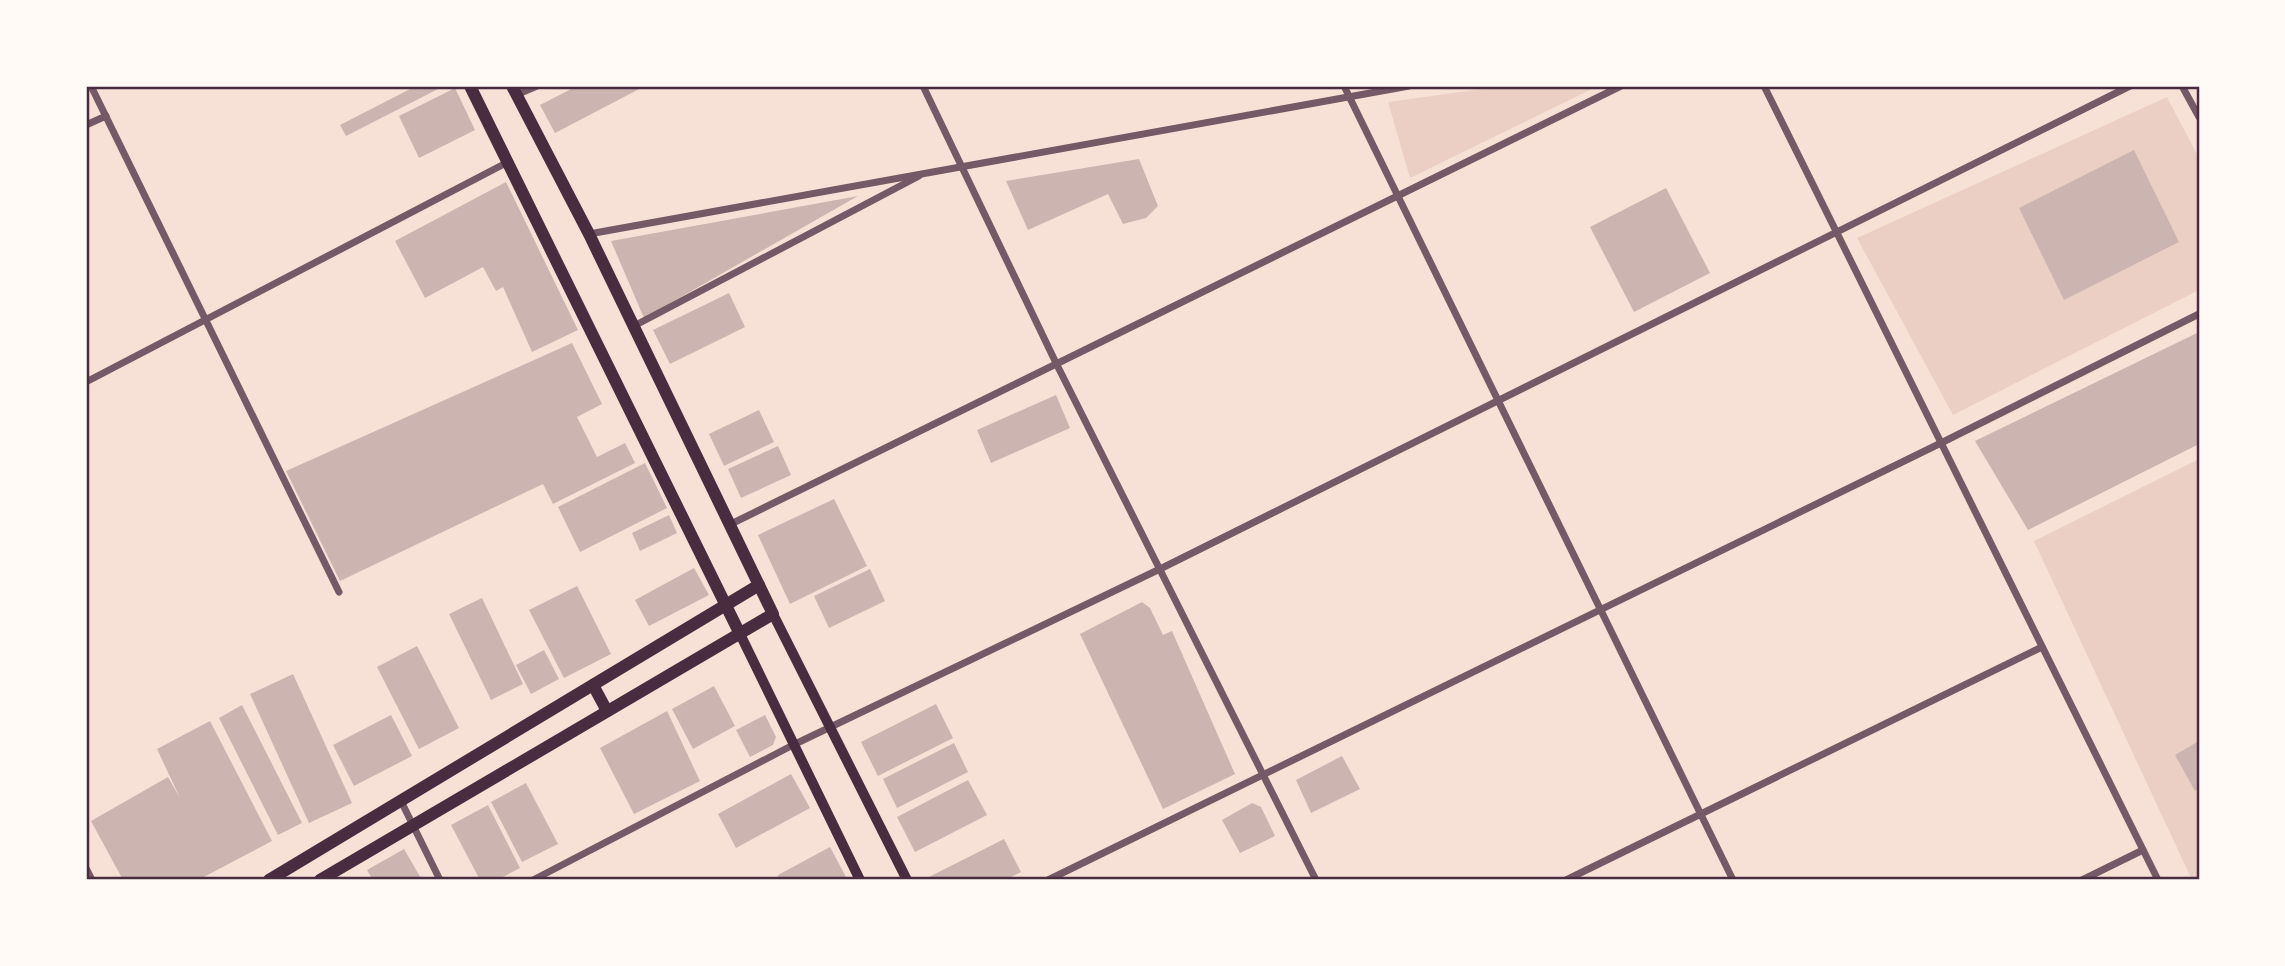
<svg xmlns="http://www.w3.org/2000/svg" width="2285" height="966" font-family="Roboto,sans-serif">
<rect width="100%" height="100%" fill="#f7e1d7"/>
<g fill="#ebcfc5">
<polygon points="1504,86 1598,86 1410,178 1388,102"/>
<polygon points="2167,97 2199,158 2199,290 1953,415 1857,238"/>
<polygon points="2199,459 2199,880 2192,880 2034,541"/>
</g>
<g fill="#ccb4b1">
<polygon points="416,86 444,86 346,136 340,125"/>
<polygon points="577,86 645,86 555,133 540,105"/>
<polygon points="455,88 475,130 419,158 399,116"/>
<polygon points="2134,150 2179,242 2064,300 2019,208"/>
<polygon points="1139,159 1158,206 1146,218 1123,224 1108,194 1028,230 1006,181"/>
<polygon points="506,182 578,330 532,352 503,287 496,291 483,267 425,298 395,241"/>
<polygon points="1666,188 1710,273 1634,312 1590,227"/>
<polygon points="858,196 644,318 611,241"/>
<polygon points="729,293 745,327 670,364 653,330"/>
<polygon points="2199,332 2199,444 2028,530 1975,441"/>
<polygon points="572,343 602,404 577,417 597,457 625,443 635,463 553,504 543,484 340,581 286,471"/>
<polygon points="1056,395 1070,428 991,463 977,430"/>
<polygon points="759,410 774,442 724,466 709,434"/>
<polygon points="778,446 791,475 741,498 728,469"/>
<polygon points="645,463 667,508 580,552 558,507"/>
<polygon points="834,499 867,566 790,604 758,535"/>
<polygon points="669,515 677,533 640,551 632,533"/>
<polygon points="694,568 709,595 649,626 635,600"/>
<polygon points="870,569 885,601 829,628 814,596"/>
<polygon points="577,586 611,654 564,678 529,610"/>
<polygon points="482,598 523,684 491,700 449,614"/>
<polygon points="1142,602 1150,608 1163,635 1172,631 1235,774 1163,809 1080,634"/>
<polygon points="417,646 459,728 419,749 377,667"/>
<polygon points="544,650 559,679 531,694 516,665"/>
<polygon points="293,674 352,803 309,823 250,694"/>
<polygon points="714,686 735,726 693,749 672,709"/>
<polygon points="936,704 953,738 878,776 861,742"/>
<polygon points="242,705 302,823 278,835 219,718"/>
<polygon points="667,711 700,781 634,814 600,748"/>
<polygon points="391,715 412,756 354,786 333,745"/>
<polygon points="765,715 776,737 773,745 750,757 736,730"/>
<polygon points="210,721 272,841 198,880 123,880 91,821 168,777 180,798 157,749"/>
<polygon points="2199,741 2199,788 2195,791 2175,755"/>
<polygon points="954,743 968,772 897,808 883,779"/>
<polygon points="1342,756 1360,789 1311,813 1296,780"/>
<polygon points="791,774 810,808 736,848 718,814"/>
<polygon points="968,780 987,815 915,852 897,817"/>
<polygon points="526,783 558,844 522,862 491,802"/>
<polygon points="1252,803 1261,807 1275,836 1240,853 1222,820"/>
<polygon points="488,805 520,868 497,880 480,880 451,825"/>
<polygon points="1004,839 1021,872 1005,880 931,880 929,877"/>
<polygon points="830,847 846,877 840,880 780,880 778,875"/>
<polygon points="404,849 422,880 373,880 367,870"/>
</g>
<g fill="none" stroke-linecap="round" stroke-linejoin="round">
<g stroke="#755966" stroke-width="7">
<polyline points="91,86 339,592"/>
<polyline points="923,86 1056,363 1316,880"/>
<polyline points="1344,86 1733,880"/>
<polyline points="1764,86 2158,880"/>
<polyline points="2182,86 2199,117"/>
<polyline points="516,95 537,86"/>
<polyline points="86,125 106,116"/>
<polyline points="589,234 1409,86"/>
<polyline points="632,327 919,176"/>
<polyline points="86,382 508,162"/>
<polyline points="731,524 1621,86"/>
<polyline points="401,801 440,880"/>
<polyline points="86,868 92,880"/>
<polyline points="533,880 793,745 1162,568 2130,86"/>
<polyline points="1048,880 1941,443 2199,314"/>
<polyline points="1566,880 2042,647"/>
<polyline points="2082,880 2143,850"/>
</g>
<g stroke="#4a2c40" stroke-width="10">
<polyline points="773,614 907,880"/>
<polyline points="740,634 860,880"/>
</g>
<g stroke="#4a2c40" stroke-width="12">
<polyline points="470,86 740,634"/>
<polyline points="593,685 607,711"/>
<polyline points="269,880 759,585"/>
<polyline points="320,880 773,614 589,234 512,86"/>
</g>
</g>
<rect width="2285" height="966" fill="none" stroke="#fffaf5" stroke-width="175"/>
<rect x="88" y="88" width="2110" height="790" fill="none" stroke="#4a2c40" stroke-width="2.5"/>
</svg>
